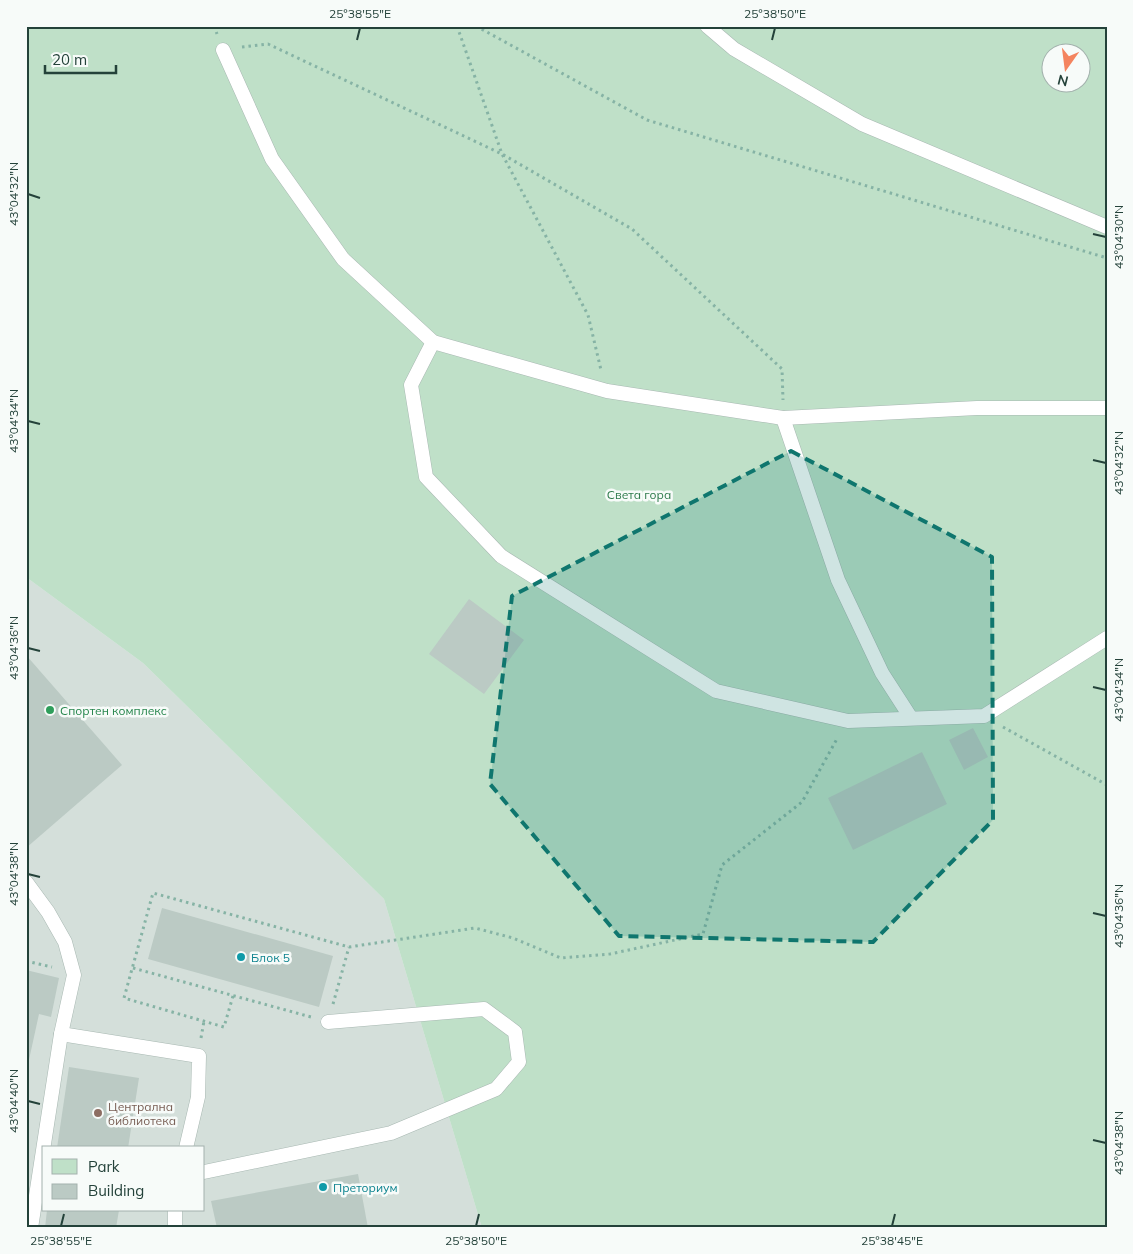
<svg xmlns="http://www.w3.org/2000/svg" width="1133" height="1254" font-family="Mulish,sans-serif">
<rect width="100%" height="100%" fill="#e6efeb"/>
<path fill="#d4dfda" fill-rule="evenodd" d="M26,577L143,663L384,899L482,1228H26ZM44,1148H204V1210H44Z"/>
<path fill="#bfe0c8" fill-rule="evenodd" d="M26,26H1107V1228H482L384,899L143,663L26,577ZM1050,52H1080V82H1050Z"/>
<g fill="#bbcac4">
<polygon points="469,599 524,640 484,694 429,654"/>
<polygon points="26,655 122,765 26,848"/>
<polygon points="973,728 988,757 964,770 949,740"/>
<polygon points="922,752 947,804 853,850 828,798"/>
<polygon points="162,908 333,956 319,1007 148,959"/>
<polygon points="26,970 59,978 51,1017 39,1014 27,1069"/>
<polygon points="69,1067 139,1078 128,1148 57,1148"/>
<polygon points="358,1174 368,1228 217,1228 211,1201"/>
<polygon points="47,1210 119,1210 116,1228 45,1228"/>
</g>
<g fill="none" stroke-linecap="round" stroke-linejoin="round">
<g stroke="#a8b8b2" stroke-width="15">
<g id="service">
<polyline points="707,26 734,49 862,124 1107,227"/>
<polyline points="223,50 272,159 343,259 433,342 607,391 783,418 977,408 1107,408"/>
<polyline points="433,342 411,385 426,477 501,556 716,691 848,721 984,716 1107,638"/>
<polyline points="783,418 838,580 882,673 911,718"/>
<polyline points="26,882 48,912 65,942 74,975 61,1034 31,1228"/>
<polyline points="61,1034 199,1056 198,1097 186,1148"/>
<polyline points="204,1172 391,1133 496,1089 519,1062 515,1032 484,1009 328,1022"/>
<polyline points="175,1228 175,1210"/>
</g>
</g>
<g stroke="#86b3a5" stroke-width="3" stroke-dasharray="2.5 4" stroke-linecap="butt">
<polyline points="214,26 217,34"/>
<polyline points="457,26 502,154 588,315 601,370"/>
<polyline points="476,26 647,120 1107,258"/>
<polyline points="242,47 268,44 502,154 632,229 782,369 783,400"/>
<polyline points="1003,727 1107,785"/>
<polyline points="26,961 52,967"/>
<polyline points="133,968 311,1017"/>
<polyline points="233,996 224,1027 124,998 153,893 349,947 475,928 513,938 561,958 610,954 703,934 722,865 802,802 838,737"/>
<polyline points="333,1004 349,947"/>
<polyline points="201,1038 204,1021"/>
</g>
<use href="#service" stroke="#fff" stroke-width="14"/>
</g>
<path fill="#0f766e" fill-opacity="0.2" stroke="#0f766e" stroke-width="4" stroke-dasharray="10 6" stroke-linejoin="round" d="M791,451L992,557L993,820L873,942L619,936L490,784L512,596Z"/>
<path fill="none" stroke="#24423a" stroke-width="2" d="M357,40L360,28M772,40L775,28M28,194L40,198M1093,234L1106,237M28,421L40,424M1093,460L1106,463M28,648L40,651M1093,687L1106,690M28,874L40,877M1093,913L1106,916M28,1101L40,1104M1093,1140L1106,1143M61,1226L64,1214M476,1226L479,1214M892,1226L895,1214"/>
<circle fill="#2e9e5b" stroke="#f7fbf9" stroke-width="2" cx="50" cy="710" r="5"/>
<g fill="#0f9aa8" stroke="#f7fbf9" stroke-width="2">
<circle cx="241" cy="957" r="5"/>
<circle cx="323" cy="1187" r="5"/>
</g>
<circle fill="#8d6e63" stroke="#f7fbf9" stroke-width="2" cx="98" cy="1113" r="5"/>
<g text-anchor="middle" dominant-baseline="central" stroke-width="5" stroke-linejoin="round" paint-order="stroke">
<g font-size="12" fill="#2d7a4b" stroke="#f7fbf9">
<text x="639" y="494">Света гора</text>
</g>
<g font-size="12" fill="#27864d" stroke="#f7fbf9" text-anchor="start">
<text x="60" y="710">Спортен комплекс</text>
</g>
<g font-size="12" fill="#0d838f" stroke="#f7fbf9" text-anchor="start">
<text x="251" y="957">Блок 5</text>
<text x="333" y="1187">Преториум</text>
</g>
<g font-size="12" fill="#785e54" stroke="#f7fbf9" text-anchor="start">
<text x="108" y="1106">Централна<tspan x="108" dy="14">библиотека</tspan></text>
</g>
</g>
<rect width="1133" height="1254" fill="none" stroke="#f7fbf9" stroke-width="55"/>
<rect x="42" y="1146" width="162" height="65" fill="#f7fbf9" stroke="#a3b1ad"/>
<rect x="52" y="1159" width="25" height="15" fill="#bfe0c8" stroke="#a3b1ad"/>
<text x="88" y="1172" font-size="15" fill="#24423a">Park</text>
<rect x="52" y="1184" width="25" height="15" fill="#bbcac4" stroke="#a3b1ad"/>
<text x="88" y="1196" font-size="15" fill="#24423a">Building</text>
<g transform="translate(1066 68) rotate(194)"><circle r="24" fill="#f7fbf9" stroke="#a3b1ad"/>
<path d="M0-4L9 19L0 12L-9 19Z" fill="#f4845f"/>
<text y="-8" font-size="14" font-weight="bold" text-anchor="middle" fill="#24423a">N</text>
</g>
<path d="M45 65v8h71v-8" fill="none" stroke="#24423a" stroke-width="2.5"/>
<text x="52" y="65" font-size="15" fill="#24423a" stroke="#f7fbf9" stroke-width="4" paint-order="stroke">20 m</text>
<rect x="28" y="28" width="1078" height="1198" fill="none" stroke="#24423a" stroke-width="2"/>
<g font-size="12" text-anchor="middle" fill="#24423a">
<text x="360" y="18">25°38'55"E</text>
<text x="775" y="18">25°38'50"E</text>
<text transform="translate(14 194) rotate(-90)" y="4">43°04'32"N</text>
<text transform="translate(1119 237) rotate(-90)" y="4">43°04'30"N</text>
<text transform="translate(14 421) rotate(-90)" y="4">43°04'34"N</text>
<text transform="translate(1119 463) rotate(-90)" y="4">43°04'32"N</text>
<text transform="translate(14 648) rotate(-90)" y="4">43°04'36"N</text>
<text transform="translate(1119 690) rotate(-90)" y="4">43°04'34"N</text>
<text transform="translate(14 874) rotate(-90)" y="4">43°04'38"N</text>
<text transform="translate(1119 916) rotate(-90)" y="4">43°04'36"N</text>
<text transform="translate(14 1101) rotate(-90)" y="4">43°04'40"N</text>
<text transform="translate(1119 1143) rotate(-90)" y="4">43°04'38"N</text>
<text x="61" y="1245">25°38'55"E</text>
<text x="476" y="1245">25°38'50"E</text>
<text x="892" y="1245">25°38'45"E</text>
</g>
</svg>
